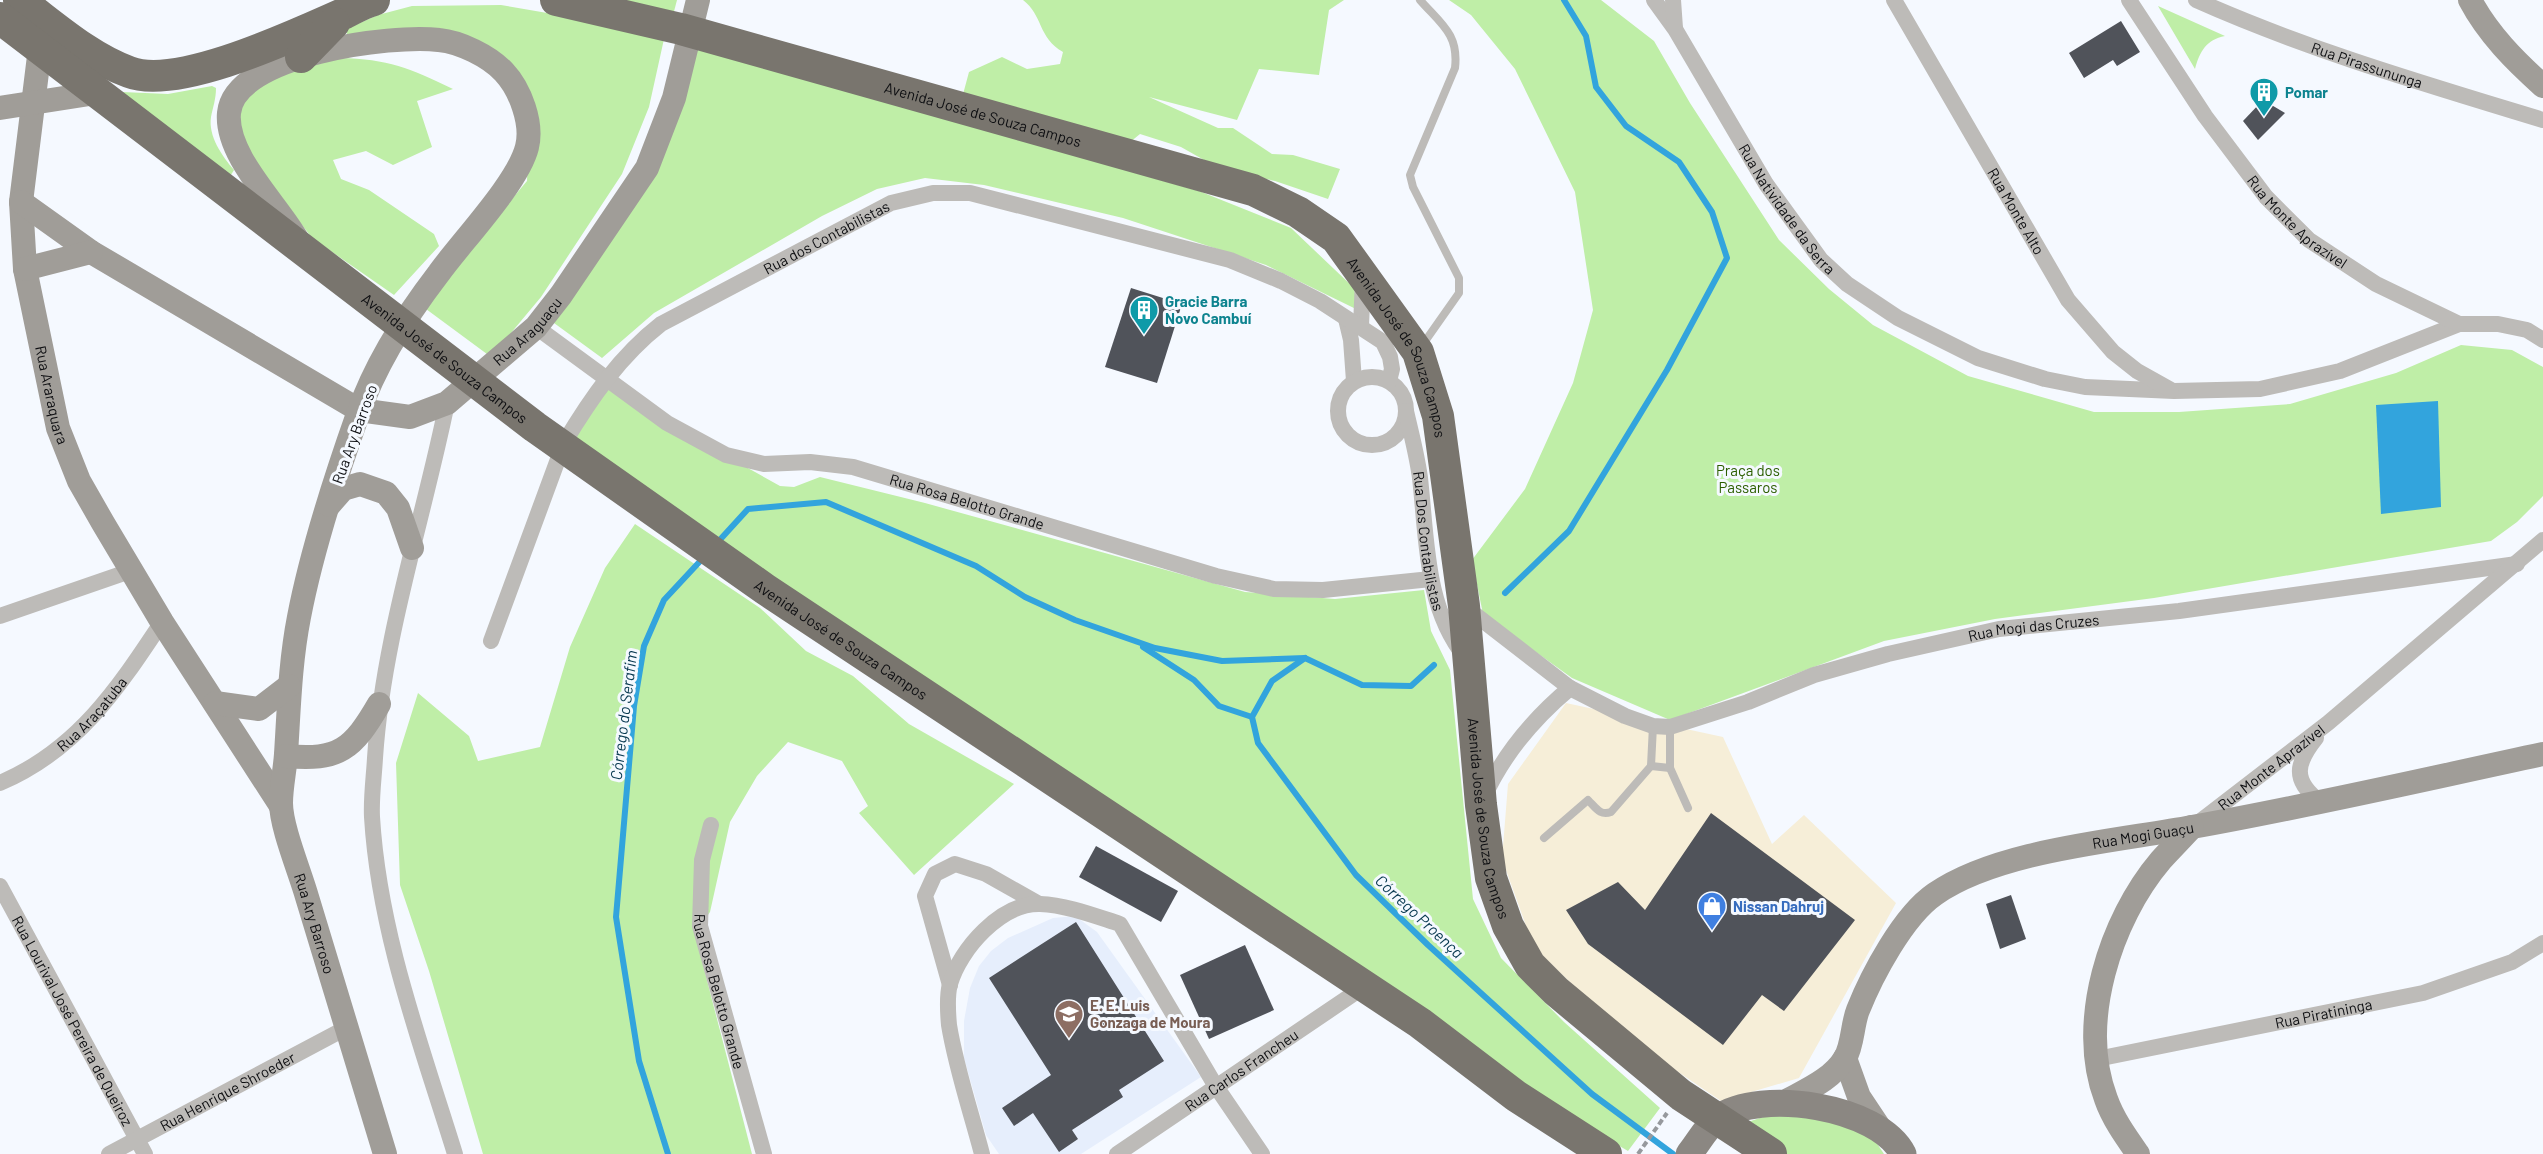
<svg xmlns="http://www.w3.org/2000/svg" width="2543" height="1154" font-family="Barlow,sans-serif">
<rect width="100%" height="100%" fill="#f5f9ff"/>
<polygon fill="#f6eed8" points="1566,703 1723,737 1772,844 1804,815 1896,903 1799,1078 1721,1101 1631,1040 1534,948 1502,859 1508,784"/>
<polygon fill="#e6eefc" points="1075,916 1097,932 1201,1077 1081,1154 999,1154 986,1135 964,1058 964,1021 970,988 979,966 991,951 1008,938 1053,918"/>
<g fill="#bfeea7">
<polygon points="593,0 677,0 672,19"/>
<path d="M1023,0H1344L1329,10L1319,75L1259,69L1237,120L1149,97L1218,128H1233L1272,154L1293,155L1340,169L1328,199L1275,181L1220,169L1181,147L1140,134L1129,143L962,98L969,72L1002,57L1027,69L1060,64L1063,52C1038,38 1043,15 1023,0Z"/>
<polygon points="1449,0 1601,0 1654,41 1690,103 1779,240 1829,289 1873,325 1968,376 2094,412 2179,412 2290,404 2396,373 2461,345 2512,350 2543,367 2543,496 2517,522 2491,541 2154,598 1995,619 1884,641 1670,720 1572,678 1483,614 1472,560 1525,489 1573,383 1593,310 1575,192 1515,69 1471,15"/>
<polygon points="501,5 582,19 664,39 649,107 622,174 541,297 491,357 426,309 456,266 527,181 530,92 495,55 348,39 346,29 378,15 412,6"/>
<path d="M2158,6L2225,36C2206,40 2200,51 2195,69Z"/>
<polygon points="697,48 1199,191 1291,228 1354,288 1358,310 1266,265 1123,218 984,185 925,178 877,189 822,216 654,313 602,358 554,323"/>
<path d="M340,58C388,59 410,68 453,89L417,101L432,147L393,165L366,151L333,160L341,179L369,190L434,234L439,246L394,295L312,238L250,157L233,115L248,90L272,76Z"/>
<path d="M212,86L216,88C216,99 213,107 211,117C208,136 222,156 234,170L229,178L122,92L168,94Z"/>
<polygon points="607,380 667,423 780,486 794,487 820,477 925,503 1245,592 1335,599 1424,590 1431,631 1450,670 1473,899 1501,958 1564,1022 1660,1108 1628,1151 1562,1112 564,443"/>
<polygon points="635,524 760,608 806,651 853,676 909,724 1014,784 914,875 859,813 868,806 842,761 788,742 757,776 730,822 710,912 695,934 752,1154 483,1154 429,971 400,885 396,763 418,693 469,736 478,761 540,747 570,647 605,568"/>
<polygon points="1778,1112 1836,1122 1872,1136 1884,1154 1783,1154 1742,1124"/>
</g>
<polygon fill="#32a4dd" points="2438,401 2441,507 2381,514 2376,405"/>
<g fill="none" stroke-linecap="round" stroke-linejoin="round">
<g stroke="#32a4dd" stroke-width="6">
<polyline points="717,543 748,509 826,502 976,566 1025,597 1075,620 1155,648 1222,661 1305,658 1362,685 1411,686 1434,665"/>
<polyline points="1505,593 1569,531 1667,370 1727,258 1712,212 1679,162 1626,126 1596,87 1586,36 1564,0"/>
<polyline points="1143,647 1194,680 1219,706 1252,717"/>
<polyline points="1305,658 1272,681 1252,717 1258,743 1356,875 1428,945 1592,1094 1673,1154"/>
<polyline points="668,1154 639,1061 616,917 634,706 644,646 664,600 704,557"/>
</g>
</g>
<g fill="#50535a">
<polygon points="2121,21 2140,52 2117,66 2113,60 2084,78 2069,53"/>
<polygon points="2263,100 2285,113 2258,140 2243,121"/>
<polygon points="1131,288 1182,304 1157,383 1105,367"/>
<polygon points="1711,813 1855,920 1784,1011 1762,995 1723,1045 1588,944 1566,910 1618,882 1645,910"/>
<polygon points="1096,846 1178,891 1161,922 1079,877"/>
<polygon points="2011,895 2026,939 2000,949 1986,904"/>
<polygon points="1076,922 1164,1061 1119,1090 1123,1097 1072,1130 1078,1139 1059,1152 1033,1113 1014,1126 1002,1108 1051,1075 989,978"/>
<polygon points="1245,945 1274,1010 1209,1039 1180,975"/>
</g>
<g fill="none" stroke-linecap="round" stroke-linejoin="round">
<polyline stroke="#96999d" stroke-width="4" stroke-dasharray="6 3" stroke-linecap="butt" points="1638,1154 1667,1113"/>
<g stroke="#bdbbb8" stroke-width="8">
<path d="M1420,0C1441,24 1459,34 1455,68L1410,175L1413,187L1459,278V293L1421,347"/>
<polyline points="1670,727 1670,768 1688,808"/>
<polyline points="1651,766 1670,768"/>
<path d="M1544,838L1588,800C1596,808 1600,816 1611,812L1651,766L1653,726"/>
</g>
<g stroke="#bdbbb8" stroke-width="16">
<path id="s1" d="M1654,0L1675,29L1766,184L1821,260L1847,284L1898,318L1978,358L2045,379L2085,387L2174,391L2260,389L2340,371L2459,324"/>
<polyline points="1673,0 1675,28"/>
<path id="s2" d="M1894,0L2068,300L2113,352L2137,371L2171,390"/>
<path id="s3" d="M2129,0L2205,116L2266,197L2309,240L2376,284L2459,324H2498L2527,330L2543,340"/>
<path id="s4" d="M2196,0C2308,50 2425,84 2543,120"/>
<polyline points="1346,319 1351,340 1354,381"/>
<polyline points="1361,326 1363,279"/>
<path id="s5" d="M536,327L667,423L726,455L764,464L810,462L853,467L1216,576L1274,589L1323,590L1431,579"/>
<circle cx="1372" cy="411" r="34"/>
<path d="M447,403C423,521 383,637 375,758C374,777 371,797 372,817C379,933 421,1044 455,1154"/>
<path id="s6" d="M1406,411C1411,433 1417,455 1420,478C1427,540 1425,607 1465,657"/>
<path id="s7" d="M1464,606L1570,688L1625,716L1653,726L1670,727L1748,702L1814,675L1888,654L1999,629L2179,611L2517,564"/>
<polyline points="0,616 133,570"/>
<path id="s8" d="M491,641L564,443C591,398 620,356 661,324L891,203L933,193H970L1230,260L1281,281L1320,301L1383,342L1390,357L1392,369L1389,381"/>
<path d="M2316,738C2296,763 2292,780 2319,801"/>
<path id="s9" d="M0,783C77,750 117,690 162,622"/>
<path d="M1484,797C1504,753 1533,719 1570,688"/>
<path id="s10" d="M2198,823L2328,723L2543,540"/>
<path id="s11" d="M711,825L702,860L700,926L764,1154"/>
<path id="s12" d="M0,886L145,1154"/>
<polyline points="950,985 925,896 935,874 955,864 986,874 1039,904"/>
<path id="s13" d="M2097,1059L2423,993L2512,962L2543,943"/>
<path id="s14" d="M109,1154L346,1028"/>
<path d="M982,1154C971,1112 956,1068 949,1025C948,1014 947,995 950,984C960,949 1001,903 1040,904C1067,905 1095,916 1120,924L1215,1085L1262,1154"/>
<path id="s15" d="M1117,1154L1365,986"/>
</g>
<g stroke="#a09d98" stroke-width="24">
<path d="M2470,0C2488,34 2515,61 2543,86"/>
<path id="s16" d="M40,48L21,202L25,269L58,428L79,481L103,523L162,622L281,806"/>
<polyline points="0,108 96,93"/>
<path id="s17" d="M21,202L91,252L359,410L410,417L447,403L536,327L561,295L647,168L674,98L698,0"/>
<path id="s18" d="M297,239C277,204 225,155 229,113C234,54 393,34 439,40C460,42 489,56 504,72C520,89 533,123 527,147C518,183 462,241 439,273C406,316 376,362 358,414C335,479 312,549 299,617C290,663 289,708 286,754C285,770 281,787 281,803C281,827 300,872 307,897C333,983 359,1068 385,1154"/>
<polyline points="25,269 91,252"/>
<polyline points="329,505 343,489 360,484 386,493 398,508 412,548"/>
<polyline points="215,703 259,709 289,686"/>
<path d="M286,756C339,761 353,749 379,704"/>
<polyline points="1845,1058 1859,1097 1881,1130"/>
<path id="s19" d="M1783,1103C1804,1091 1832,1080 1845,1058C1853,1045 1852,1025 1858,1010C1872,975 1903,916 1935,894C1998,850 2117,841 2192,827C2310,806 2426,779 2543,754"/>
<path d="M2138,1154C2126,1137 2113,1119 2106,1099C2077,1023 2110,920 2161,860C2171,849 2182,838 2192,827"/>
</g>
<path stroke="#8b8782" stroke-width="27" d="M1689,1154C1698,1143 1707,1126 1718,1118C1760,1088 1879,1106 1903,1154"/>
<g stroke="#79756e" stroke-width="32">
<path d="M19,0C54,26 88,57 129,72C178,91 297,34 345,13C355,8 363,3 374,0"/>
<path id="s20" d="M556,0L681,29L1253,190L1298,212L1336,238L1418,352L1438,416L1464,606L1481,805L1491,878L1508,926L1530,965L1556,991L1681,1095L1771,1154"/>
<path id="s21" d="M0,18L535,427L765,589L1420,1023L1516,1096L1606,1154"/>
<polyline points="301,57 334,23"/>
</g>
</g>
<defs>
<g id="building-pin" transform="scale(1.5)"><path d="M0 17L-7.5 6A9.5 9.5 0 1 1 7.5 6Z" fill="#0f9aa8" stroke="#f5f9ff"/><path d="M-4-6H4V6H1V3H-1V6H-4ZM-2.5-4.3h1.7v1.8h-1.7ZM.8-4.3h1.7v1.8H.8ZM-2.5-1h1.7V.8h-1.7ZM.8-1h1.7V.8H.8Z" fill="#fff"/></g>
<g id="shop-pin" transform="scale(1.5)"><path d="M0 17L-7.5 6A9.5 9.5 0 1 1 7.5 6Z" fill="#3f7fe0" stroke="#f5f9ff"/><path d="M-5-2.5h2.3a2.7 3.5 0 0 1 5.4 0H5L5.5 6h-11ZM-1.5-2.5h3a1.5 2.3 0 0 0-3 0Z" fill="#fff"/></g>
<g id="school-pin" transform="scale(1.5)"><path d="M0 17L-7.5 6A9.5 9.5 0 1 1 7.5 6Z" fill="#8d6e63" stroke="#f5f9ff"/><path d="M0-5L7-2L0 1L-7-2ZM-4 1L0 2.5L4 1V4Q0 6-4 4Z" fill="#fff"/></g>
</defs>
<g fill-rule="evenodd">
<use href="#building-pin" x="2264" y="92"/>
<use href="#building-pin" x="1144" y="310"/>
<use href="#shop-pin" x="1712" y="906"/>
<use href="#school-pin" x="1069" y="1014"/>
</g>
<g text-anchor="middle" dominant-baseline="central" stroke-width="6" stroke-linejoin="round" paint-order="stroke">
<g font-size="15" fill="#0d0e11" stroke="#f5f9ff">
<text stroke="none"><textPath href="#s4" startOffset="183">Rua Pirassununga</textPath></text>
<text stroke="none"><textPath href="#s20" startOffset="442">Avenida José de Souza Campos</textPath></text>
<text stroke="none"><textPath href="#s1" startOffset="248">Rua Natividade da Serra</textPath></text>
<text stroke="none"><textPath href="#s2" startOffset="244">Rua Monte Alto</textPath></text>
<text stroke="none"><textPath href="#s3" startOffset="280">Rua Monte Aprazível</textPath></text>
<text stroke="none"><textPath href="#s8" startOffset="552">Rua dos Contabilistas</textPath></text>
<text stroke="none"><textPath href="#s17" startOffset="596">Rua Araguaçu</textPath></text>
<text stroke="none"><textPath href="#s20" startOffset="946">Avenida José de Souza Campos</textPath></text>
<text stroke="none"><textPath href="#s21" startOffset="560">Avenida José de Souza Campos</textPath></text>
<text stroke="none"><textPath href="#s16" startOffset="351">Rua Araraquara</textPath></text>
<text transform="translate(354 434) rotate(-70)">Rua Ary Barroso</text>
<text stroke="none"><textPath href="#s5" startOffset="477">Rua Rosa Belotto Grande</textPath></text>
<text stroke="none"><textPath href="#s6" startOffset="132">Rua Dos Contabilistas</textPath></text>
<text stroke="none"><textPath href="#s7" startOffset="621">Rua Mogi das Cruzes</textPath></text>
<text stroke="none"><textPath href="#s21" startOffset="1046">Avenida José de Souza Campos</textPath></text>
<text stroke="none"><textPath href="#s9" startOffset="116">Rua Araçatuba</textPath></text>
<text stroke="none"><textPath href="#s10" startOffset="92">Rua Monte Aprazível</textPath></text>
<text stroke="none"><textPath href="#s20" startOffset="1432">Avenida José de Souza Campos</textPath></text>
<text stroke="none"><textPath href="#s19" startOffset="486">Rua Mogi Guaçu</textPath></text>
<text stroke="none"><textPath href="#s18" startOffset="1378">Rua Ary Barroso</textPath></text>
<text stroke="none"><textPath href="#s11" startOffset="170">Rua Rosa Belotto Grande</textPath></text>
<text stroke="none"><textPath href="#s13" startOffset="231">Rua Piratininga</textPath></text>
<text stroke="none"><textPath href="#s12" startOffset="153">Rua Lourival José Pereira de Queiroz</textPath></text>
<text stroke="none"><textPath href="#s15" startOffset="150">Rua Carlos Francheu</textPath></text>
<text stroke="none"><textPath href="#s14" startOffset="134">Rua Henrique Shroeder</textPath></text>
</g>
<g font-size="15" font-weight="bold" fill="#0d838f" stroke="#f5f9ff" text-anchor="start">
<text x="2285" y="92">Pomar</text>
<text x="1165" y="301">Gracie Barra<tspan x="1165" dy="17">Novo Cambuí</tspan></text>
</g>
<g font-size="15" fill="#2c5e00" stroke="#f5f9ff">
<text x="1748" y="470">Praça dos<tspan x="1748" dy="17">Passaros</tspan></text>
</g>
<g font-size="15" font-weight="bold" fill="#366cbe" stroke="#f5f9ff" text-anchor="start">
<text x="1733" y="906">Nissan Dahruj</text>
</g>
<g font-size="15" font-weight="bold" fill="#785e54" stroke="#f5f9ff" text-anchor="start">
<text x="1090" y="1005">E. E. Luis<tspan x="1090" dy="17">Gonzaga de Moura</tspan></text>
</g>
<g font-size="16" font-style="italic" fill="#083950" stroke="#f5f9ff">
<text transform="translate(623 715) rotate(-83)">Córrego do Serafim</text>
<text transform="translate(1420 916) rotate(43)">Córrego Proença</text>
</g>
</g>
</svg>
